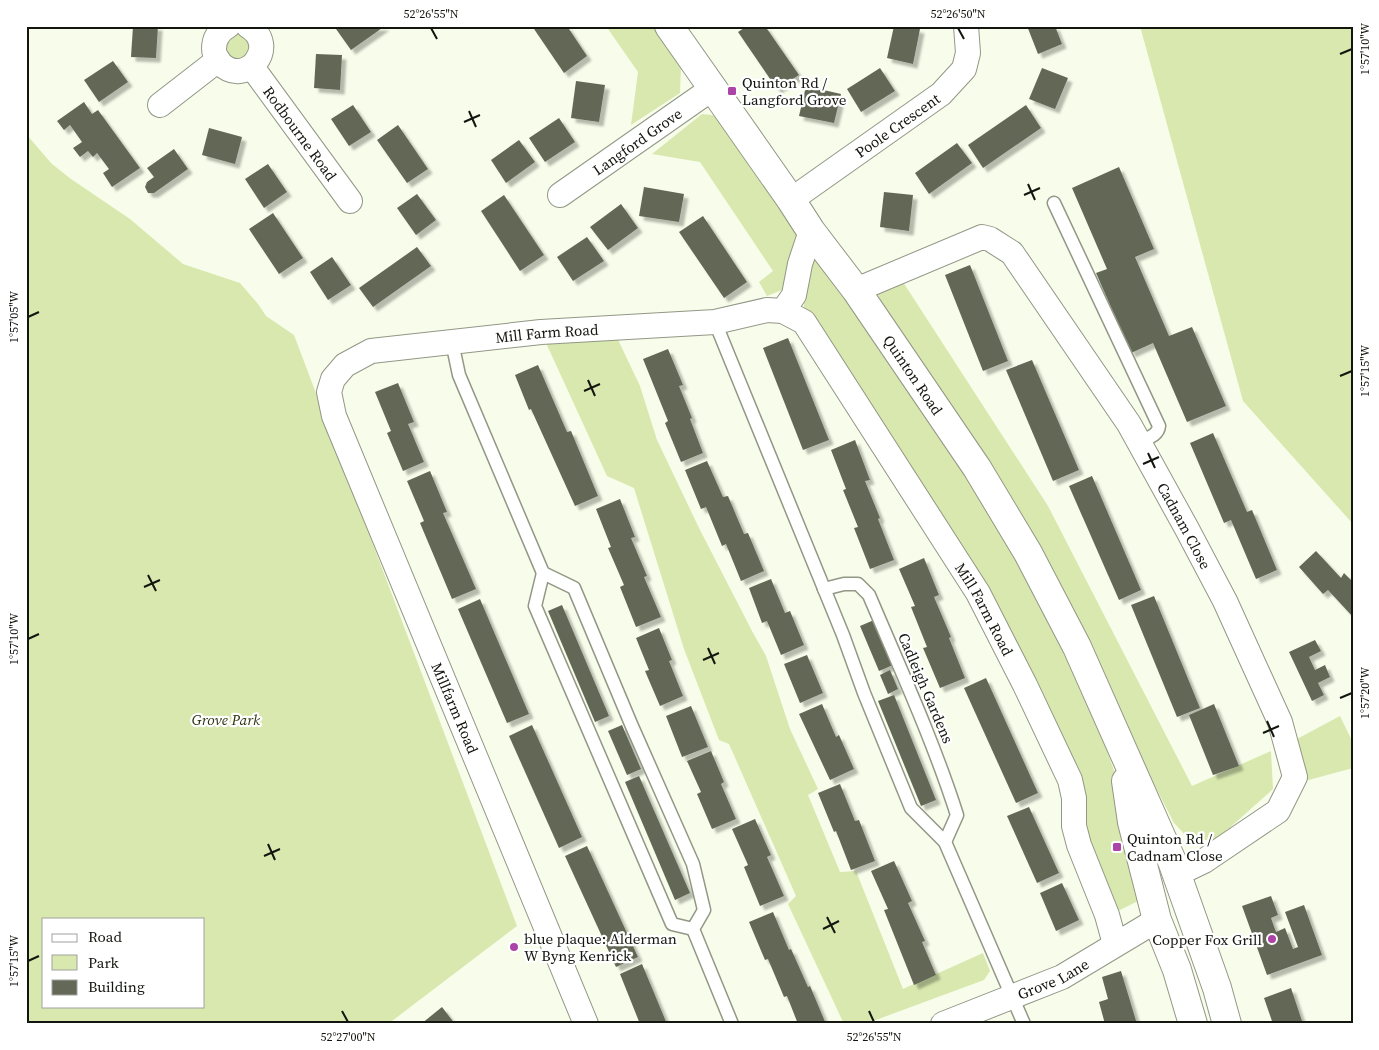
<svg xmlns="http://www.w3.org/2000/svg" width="1379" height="1050" font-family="'Source Serif 4',serif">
<defs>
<filter id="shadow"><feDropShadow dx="4.5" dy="4.5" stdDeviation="1" flood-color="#0004"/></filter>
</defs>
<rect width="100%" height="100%" fill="#f7fdea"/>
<g fill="#d8e8ae" fill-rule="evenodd">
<polygon points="606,26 653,26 681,66 680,93 631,125 638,72"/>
<polygon points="1140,26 1353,26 1353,524 1243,401"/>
<path d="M239,33C247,37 250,41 250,51L241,62L226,59L225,38L231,34Z"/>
<polygon points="702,114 720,116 800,233 790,270 782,290 767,296 759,282 773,271 700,162 652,154"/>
<path d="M26,134L52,164L71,179L130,219L183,264L240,283L258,304L266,316L294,335L517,926L388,1024H26ZM44,919H204V1006H44Z"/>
<polygon points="820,257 910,384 1023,565 1085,690 1116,776 1138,901 1118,911 950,537 804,308 804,294 813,261"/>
<polygon points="903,282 1048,506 1192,786 1271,751 1273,789 1216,840 1190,840 1174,823 1143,763 885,311 877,292"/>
<polygon points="612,327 640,386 657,440 699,528 752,631 766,656 790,729 818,789 808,795 840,872 856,871 903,989 983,953 990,971 984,980 865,1024 844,1024 788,904 796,896 729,744 719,740 684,649 634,488 607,476 541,332"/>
<polygon points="1340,716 1353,743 1353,768 1305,781 1297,739"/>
</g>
<g fill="#636857" filter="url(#shadow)">
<polygon points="133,26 158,26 156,58 131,57"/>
<polygon points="340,26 385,26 351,50 336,29"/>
<polygon points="532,26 567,26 587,56 564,73"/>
<polygon points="747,26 765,26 799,75 777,89 738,32"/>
<polygon points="894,26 905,26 920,29 913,64 887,58"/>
<polygon points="1027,26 1055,26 1062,44 1038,54"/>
<polygon points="316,54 342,55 340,90 314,88"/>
<polygon points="113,61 128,82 99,102 84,80"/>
<polygon points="880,68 895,91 861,112 847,89"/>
<polygon points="1042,68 1068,78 1055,109 1029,99"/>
<polygon points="576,81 605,85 599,122 571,118"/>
<polygon points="806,86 841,94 834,123 799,116"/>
<polygon points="84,102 92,114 98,110 140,168 112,187 103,173 109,169 97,153 93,157 88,151 80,157 73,148 82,142 70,125 64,130 57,121"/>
<polygon points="353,105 371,132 349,146 331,119"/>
<polygon points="1026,105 1041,128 983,168 968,145"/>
<polygon points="559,118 575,142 545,162 529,138"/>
<polygon points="398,125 428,169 407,183 377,140"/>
<polygon points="209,128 242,137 235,164 202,155"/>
<polygon points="519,140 535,162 506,183 491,160"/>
<polygon points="957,143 972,163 929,194 915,173"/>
<polygon points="174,149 188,169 154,193 148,193 145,187 147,182 154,177 147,168"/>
<polygon points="268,164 287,192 264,208 245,179"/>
<polygon points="1119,167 1154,249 1135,257 1169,336 1192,327 1226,406 1187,422 1153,343 1131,353 1096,273 1107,269 1072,188"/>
<polygon points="644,187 684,194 679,222 639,216"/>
<polygon points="884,192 913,195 909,231 880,227"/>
<polygon points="417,194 436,220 416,235 397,208"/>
<polygon points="504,195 544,255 520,271 481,211"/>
<polygon points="621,204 638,228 608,250 590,227"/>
<polygon points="273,213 303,258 279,274 249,229"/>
<polygon points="703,216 747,282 724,298 679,232"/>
<polygon points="587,237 604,261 573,281 557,257"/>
<polygon points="417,247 431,266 373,307 359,288"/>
<polygon points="332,257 351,285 328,300 310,272"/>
<polygon points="970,265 1008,361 983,371 945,275"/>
<polygon points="788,338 829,440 803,450 763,348"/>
<polygon points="668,349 683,385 679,386 692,418 690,419 703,453 681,462 665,423 668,421 643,359"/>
<polygon points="1032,360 1079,470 1053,481 1006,370"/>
<polygon points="538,365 567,432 571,431 598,496 575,506 531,409 529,410 515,375"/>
<polygon points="398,383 414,422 408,424 424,462 403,471 387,433 391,431 375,392"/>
<polygon points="1213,433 1247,512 1252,510 1277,570 1256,579 1231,520 1224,523 1190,443"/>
<polygon points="855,440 870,480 865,481 880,518 878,519 894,560 870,569 854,528 858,527 843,490 846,489 831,450"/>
<polygon points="707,461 723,497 728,496 744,534 748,533 764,571 741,581 726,544 722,546 706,507 701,509 685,470"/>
<polygon points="430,471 447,512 443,513 476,589 452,599 420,523 424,521 407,481"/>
<polygon points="1092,476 1141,590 1119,600 1069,486"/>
<polygon points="620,499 635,537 631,538 647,576 644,577 661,617 636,627 620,587 624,585 608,548 611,547 596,509"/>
<polygon points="1316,551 1341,578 1344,573 1353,582 1353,617 1328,590 1323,594 1299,567"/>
<polygon points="924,558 939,595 934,597 951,637 949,638 965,678 940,688 923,648 927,647 911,607 915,606 899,569"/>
<polygon points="771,579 785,613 790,611 804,645 781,655 767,621 762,623 749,588"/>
<polygon points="1154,596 1200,708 1177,717 1131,605"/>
<polygon points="480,599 529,714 507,723 458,609"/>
<polygon points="562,605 609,716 595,722 548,611"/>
<polygon points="874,620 893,665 879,671 860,626"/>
<polygon points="659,628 672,660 669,661 683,696 660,706 645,671 649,670 636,638"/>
<polygon points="1315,640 1321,651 1309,657 1315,670 1325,665 1330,677 1318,683 1324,695 1312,701 1289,652"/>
<polygon points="807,655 823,693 800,703 784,664"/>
<polygon points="890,670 898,689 888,694 880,675"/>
<polygon points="986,678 1038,793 1016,803 964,688"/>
<polygon points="894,695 936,800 921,806 878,701"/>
<polygon points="822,704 836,737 839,735 854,769 830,780 799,714"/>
<polygon points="1214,704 1239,766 1213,775 1189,715"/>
<polygon points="691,706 708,747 682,757 666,716"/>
<polygon points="532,725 582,837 559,848 509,736"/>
<polygon points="622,725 641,769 627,775 608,731"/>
<polygon points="711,751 724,782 721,784 736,819 712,829 697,794 701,792 687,761"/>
<polygon points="639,776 690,893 675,900 625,782"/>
<polygon points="840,784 855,821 859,820 875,861 851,870 836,831 834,832 818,793"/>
<polygon points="1029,807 1059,873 1037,883 1007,816"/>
<polygon points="755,819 771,855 767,857 784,896 760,906 744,867 748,865 732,829"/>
<polygon points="587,846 638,957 616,967 565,856"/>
<polygon points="894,861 912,901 908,903 925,941 922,942 936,975 914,985 884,910 888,909 871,871"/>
<polygon points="1062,883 1079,920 1056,931 1040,893"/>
<polygon points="1271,896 1278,915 1271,918 1276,932 1285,928 1293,949 1298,947 1285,912 1304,905 1322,955 1267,975 1242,906"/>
<polygon points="773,912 789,950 791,949 808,987 810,986 826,1024 798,1024 787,996 784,997 768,959 765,960 749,922"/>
<polygon points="642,964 667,1024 640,1024 620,974"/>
<polygon points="1121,971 1137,1024 1105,1024 1099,1002 1108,999 1102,977"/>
<polygon points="1291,988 1303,1024 1273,1024 1264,998"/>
<polygon points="442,1007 455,1024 421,1024"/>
</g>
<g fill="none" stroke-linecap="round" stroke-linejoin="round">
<g stroke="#929786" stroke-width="15">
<g id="service">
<path d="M1054,203L1159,426C1158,436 1147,438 1139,442"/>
<polyline points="715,322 843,635 864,693 911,808 945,842 1024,1024"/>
<polyline points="452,342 459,375 543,573 574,588 631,724 693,864 704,910 693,929 732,1024"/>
<polyline points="543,573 535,606 672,924 693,929"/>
<path d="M824,589L844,584H858L869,595C900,668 933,740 957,815L945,842"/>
</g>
</g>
<g stroke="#929786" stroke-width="26">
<g id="minor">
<path d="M228,26C219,31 214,39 214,49C214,54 217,59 220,63C245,89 281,46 248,26"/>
<path id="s1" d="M252,67L350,201"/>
<polyline points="160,105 218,60"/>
<path id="s2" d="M560,195L713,88"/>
<path id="s3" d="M791,200L941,94L964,69L968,53L966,26"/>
<path id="s4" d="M856,290L982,237L990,239L1012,253L1129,424L1187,529L1225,601L1280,722L1295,777L1278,811L1204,861L1177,874"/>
<polyline points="783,311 794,295 800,264 811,231"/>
<path id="s5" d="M586,1024L334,416L329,392L333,379L345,365L371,351L541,332L715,322L767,310L783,311L804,322L978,593L1025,685L1070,780L1074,798V826L1079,845L1107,915L1115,944"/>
<path id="s6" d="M943,1024L1062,977L1157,920"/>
</g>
</g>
<g stroke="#929786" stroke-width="30">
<g id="tertiary">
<path id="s7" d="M669,26L791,200L811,231L856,290L977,468L1028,553L1077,647L1172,861L1217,988L1227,1024"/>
<polyline points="1126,781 1132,822 1157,920 1177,970 1193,1024"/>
</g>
</g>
<use href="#service" stroke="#fff" stroke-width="12"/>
<use href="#minor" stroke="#fff" stroke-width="24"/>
<use href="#tertiary" stroke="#fff" stroke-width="28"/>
</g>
<path fill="none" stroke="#13150f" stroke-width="2" d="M431,28L437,39M958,28L964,39M1340,54L1352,49M469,111L476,127M464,122L480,115M1028,184L1035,200M1024,195L1040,188M28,317L39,312M1340,376L1352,371M588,380L595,396M584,391L600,384M1148,453L1155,468M1143,464L1159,457M148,575L156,591M144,587L160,580M28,639L39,634M708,648L715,664M703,660L719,653M1340,698L1352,693M1267,721L1274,737M1263,733L1279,726M268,844L275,860M264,856L280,849M827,917L835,933M823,929L839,921M28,961L39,956M342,1011L348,1022M869,1011L874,1022"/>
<g fill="#ac43a6" stroke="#fff" stroke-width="2">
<rect x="727" y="86" width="10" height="10" rx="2.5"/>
<rect x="1112" y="842" width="10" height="10" rx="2.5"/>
<circle cx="1272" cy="939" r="5"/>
<circle cx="514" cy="947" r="5"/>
</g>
<g text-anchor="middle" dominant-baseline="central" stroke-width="4.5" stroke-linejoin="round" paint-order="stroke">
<g font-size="15" fill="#13150f" stroke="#fff" text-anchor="start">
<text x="742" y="82">Quinton Rd /<tspan x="742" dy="17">Langford Grove</tspan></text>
<text x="1127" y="838">Quinton Rd /<tspan x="1127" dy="17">Cadnam Close</tspan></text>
<text x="524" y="938">blue plaque: Alderman<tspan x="524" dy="17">W Byng Kenrick</tspan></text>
<text x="1262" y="939" text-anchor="end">Copper Fox Grill</text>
</g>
<g font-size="15" fill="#13150f" stroke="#fff">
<text stroke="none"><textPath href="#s3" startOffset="130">Poole Crescent</textPath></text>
<text stroke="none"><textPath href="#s1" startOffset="82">Rodbourne Road</textPath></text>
<text stroke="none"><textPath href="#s2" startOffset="94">Langford Grove</textPath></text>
<text stroke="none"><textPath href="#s5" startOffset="921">Mill Farm Road</textPath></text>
<text stroke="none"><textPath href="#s7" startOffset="426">Quinton Road</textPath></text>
<text stroke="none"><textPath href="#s4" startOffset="494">Cadnam Close</textPath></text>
<text stroke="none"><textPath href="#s5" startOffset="1522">Mill Farm Road</textPath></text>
<text transform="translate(926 688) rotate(67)">Cadleigh Gardens</text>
<text transform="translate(455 708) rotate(67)">Millfarm Road</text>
<text stroke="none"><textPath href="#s6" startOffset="119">Grove Lane</textPath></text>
</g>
<g font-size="15" font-style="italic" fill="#2d340f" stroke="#fff">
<text x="226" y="719">Grove Park</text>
</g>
</g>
<rect width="1379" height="1050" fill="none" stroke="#ffffff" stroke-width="55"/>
<rect x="42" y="918" width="162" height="90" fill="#ffffff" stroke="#a1a19f"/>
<rect x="52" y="934" width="25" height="8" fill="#ffffff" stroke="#a1a19f"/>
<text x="88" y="942" font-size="15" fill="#13150f">Road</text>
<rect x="52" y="955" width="25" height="15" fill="#d8e8ae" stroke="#a1a19f"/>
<text x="88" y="968" font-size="15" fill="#13150f">Park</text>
<rect x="52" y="980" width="25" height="15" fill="#636857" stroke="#a1a19f"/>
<text x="88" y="992" font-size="15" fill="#13150f">Building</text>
<rect x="28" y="28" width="1324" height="994" fill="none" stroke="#13150f" stroke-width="2"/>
<g font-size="12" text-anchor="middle" fill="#13150f">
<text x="431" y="18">52°26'55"N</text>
<text x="958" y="18">52°26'50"N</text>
<text transform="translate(1365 49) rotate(-90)" y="4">1°57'10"W</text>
<text transform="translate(14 317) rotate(-90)" y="4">1°57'05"W</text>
<text transform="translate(1365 371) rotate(-90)" y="4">1°57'15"W</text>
<text transform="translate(14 639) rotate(-90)" y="4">1°57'10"W</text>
<text transform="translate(1365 693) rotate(-90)" y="4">1°57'20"W</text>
<text transform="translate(14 961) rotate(-90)" y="4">1°57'15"W</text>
<text x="348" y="1041">52°27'00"N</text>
<text x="874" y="1041">52°26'55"N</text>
</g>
</svg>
